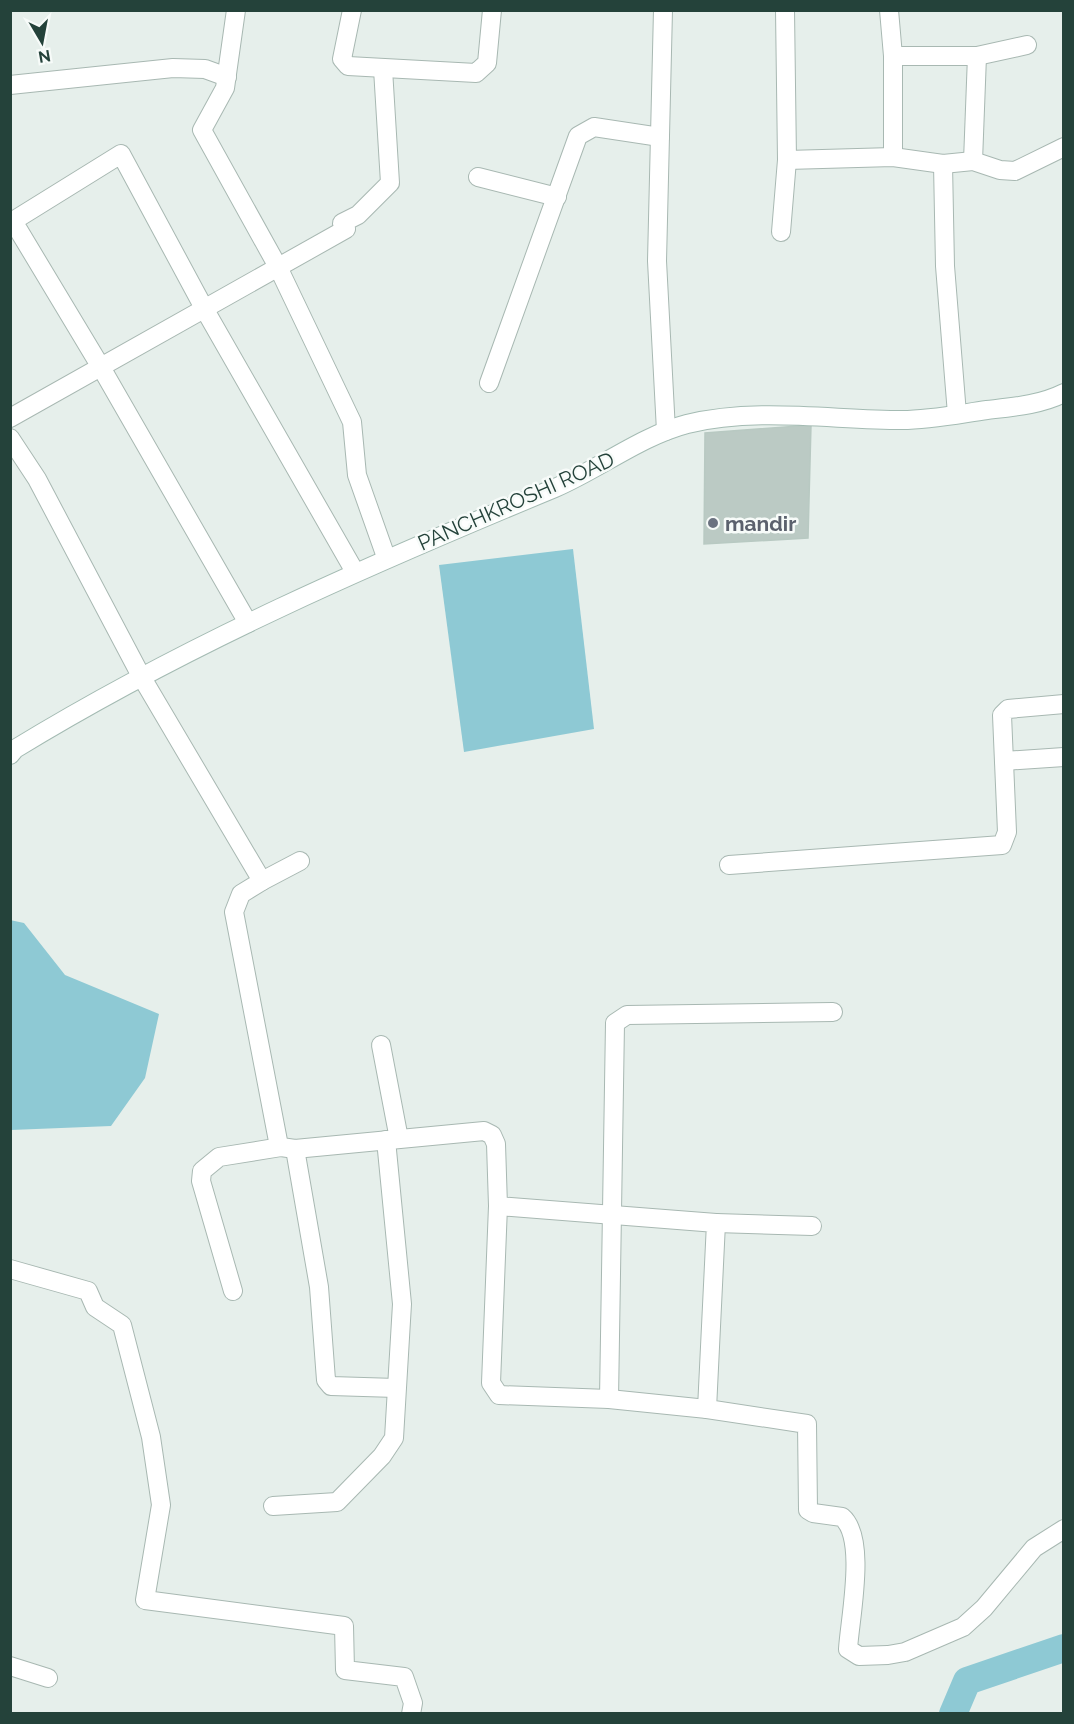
<svg xmlns="http://www.w3.org/2000/svg" width="1074" height="1724" font-family="Raleway,sans-serif">
<rect width="100%" height="100%" fill="#e6efeb"/>
<g fill="#8ec9d4">
<polygon points="573,549 594,729 464,752 439,565"/>
<polygon points="10,920 24,923 65,975 159,1014 145,1078 111,1126 11,1130"/>
</g>
<g fill="none" stroke-linecap="round" stroke-linejoin="round">
<polyline stroke="#8ec9d4" stroke-width="28" points="953,1714 967,1681 1064,1648"/>
</g>
<polygon fill="#bbcac4" stroke="#b8c9c2" stroke-width="1.5" points="811,425 808,538 704,544 705,433"/>
<g fill="none" stroke-linecap="round" stroke-linejoin="round">
<g stroke="#a8b8b2" stroke-width="20">
<g id="street">
<polyline points="236,10 225,88 202,130 278,267 352,422 357,475 386,557"/>
<polyline points="352,10 342,59 348,66 476,73 487,63 492,10"/>
<polyline points="663,10 657,261 666,431"/>
<polyline points="889,10 893,56 893,157"/>
<polyline points="893,56 977,56 1027,45"/>
<polyline points="10,85 173,68 205,69 227,77"/>
<polyline points="787,160 893,157 943,164 973,161 1000,170 1015,171 1064,147"/>
<polyline points="973,161 977,56"/>
<polyline points="943,164 945,266 957,414"/>
<polyline points="478,177 557,197"/>
<polyline points="342,223 358,215 390,183 383,69"/>
<polyline points="781,232 787,160 785,10"/>
<polyline points="489,383 578,136 594,127 660,137"/>
<polyline points="10,418 346,229"/>
<path d="M10,438L37,479L141,676L262,881L241,894L234,912L278,1141L281,1147L295,1149L484,1131L492,1135L496,1144L498,1206L716,1223L707,1409L807,1424L808,1510L813,1513L842,1517C867,1538 850,1617 848,1649L859,1656L888,1655L905,1652L963,1627L984,1608L1034,1548L1064,1529"/>
<polyline points="248,623 102,369 13,221 121,154 205,310 355,572"/>
<polyline points="1004,761 1064,757"/>
<polyline points="729,865 1002,845 1007,832 1002,715 1008,709 1064,704"/>
<polyline points="262,881 300,861"/>
<polyline points="381,1045 399,1139"/>
<polyline points="295,1149 319,1287 326,1380 331,1386 396,1388"/>
<polyline points="498,1206 491,1383 499,1395 609,1399 707,1409"/>
<polyline points="716,1223 812,1226"/>
<polyline points="10,1269 88,1291 95,1307 122,1325 151,1437 161,1505 145,1600 344,1626 345,1670 404,1677 413,1703 411,1714"/>
<polyline points="233,1291 201,1181 202,1171 219,1157 281,1147"/>
<polyline points="609,1399 615,1023 627,1015 833,1012"/>
<polyline points="273,1506 337,1502 382,1456 394,1438 402,1304 386,1140"/>
<polyline points="10,1666 48,1678"/>
</g>
</g>
<g stroke="#a4bbb3" stroke-width="20">
<path id="secondary" d="M10,755L15,749C187,644 369,565 555,488C599,469 641,436 687,424C757,407 832,420 902,420C930,420 959,414 987,410C1013,407 1040,405 1064,393"/>
</g>
<use href="#street" stroke="#fff" stroke-width="18"/>
<use href="#secondary" stroke="#fff" stroke-width="18"/>
</g>
<circle fill="#6b7280" stroke="#f7fbf9" stroke-width="2" cx="713" cy="523" r="6"/>
<g text-anchor="middle" dominant-baseline="central" stroke-width="5" stroke-linejoin="round" paint-order="stroke">
<g font-size="21" fill="#24423a" stroke="#f7fbf9">
<text transform="translate(516 501) rotate(-24)">PANCHKROSHI ROAD</text>
</g>
<g font-size="21" font-weight="bold" fill="#5b616d" stroke="#f7fbf9" text-anchor="start">
<text x="725" y="523">mandir</text>
</g>
</g>
<rect width="1074" height="1724" fill="none" stroke="#24423a" stroke-width="24"/>
<g transform="translate(42 42) rotate(170)" stroke="#f7fbf9" stroke-width="4.5" paint-order="stroke">
<path d="M0-4.5L10 22L0 15L-10 22Z" fill="#24423a"/>
<text y="-9" font-size="16" font-weight="bold" text-anchor="middle" fill="#24423a">N</text>
</g>
</svg>
